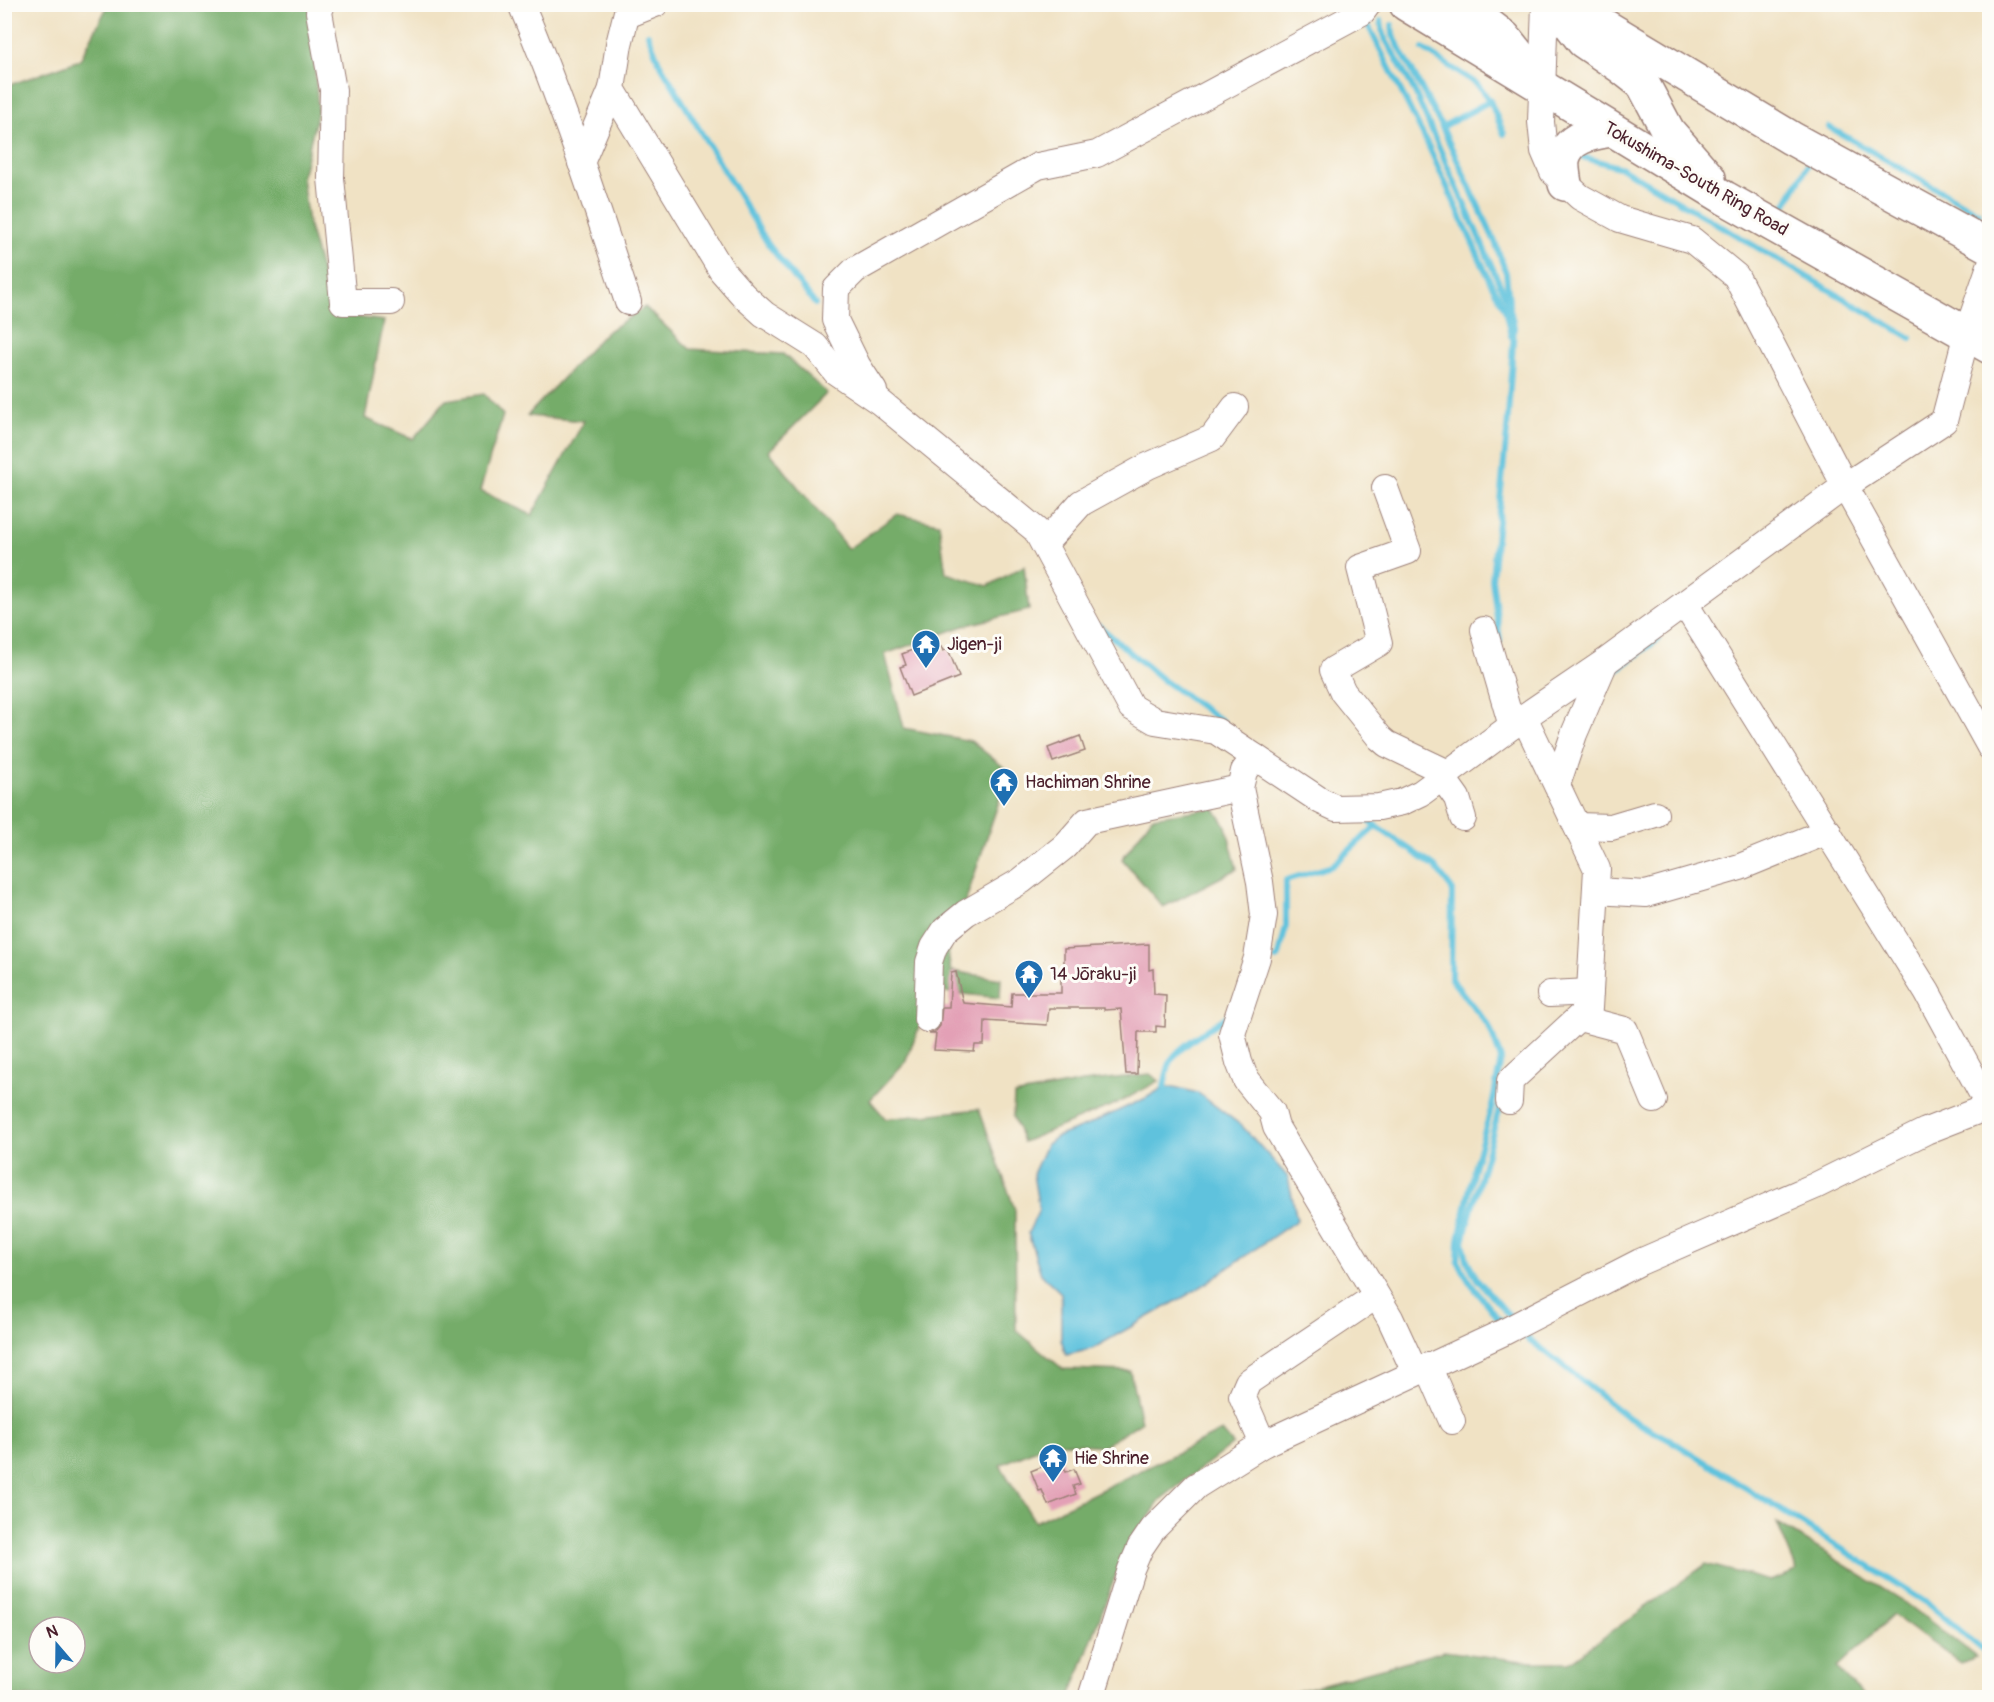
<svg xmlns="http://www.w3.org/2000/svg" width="1994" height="1702" font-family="Pangolin,sans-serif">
<rect width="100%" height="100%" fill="#fdfcf7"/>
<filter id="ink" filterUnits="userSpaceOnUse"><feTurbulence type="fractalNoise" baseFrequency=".0167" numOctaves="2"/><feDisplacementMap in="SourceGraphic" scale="12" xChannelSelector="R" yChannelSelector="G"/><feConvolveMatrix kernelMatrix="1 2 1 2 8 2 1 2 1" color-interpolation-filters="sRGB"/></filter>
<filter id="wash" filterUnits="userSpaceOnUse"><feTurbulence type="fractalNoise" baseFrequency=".008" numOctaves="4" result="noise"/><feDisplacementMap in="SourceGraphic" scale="24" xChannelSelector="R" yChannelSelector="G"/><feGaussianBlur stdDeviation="1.35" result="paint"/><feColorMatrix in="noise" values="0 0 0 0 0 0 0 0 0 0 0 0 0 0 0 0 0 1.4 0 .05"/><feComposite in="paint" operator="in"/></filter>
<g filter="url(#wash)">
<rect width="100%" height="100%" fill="#f0e2c4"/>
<g fill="#74ac69" stroke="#5f664a" stroke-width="1.5" fill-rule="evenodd">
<path d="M108,5H310L318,110L302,177L308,223L333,314L384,321L365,418L413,439L446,400L484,394L503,415L480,491L532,515L584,421L527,416L605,333L645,307L690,349L783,354L827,393L769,451L848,549L897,514L939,523L946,573L988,586L1024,566L1029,610L967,625L885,654L904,728L971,741L1006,769L1000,798L948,954L951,971L1001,979L1000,998L934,991L905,1062L870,1100L886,1119L979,1109L1015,1210L1016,1330L1063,1369L1130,1371L1141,1422L1104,1446L1052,1442L1000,1465L1035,1522L1222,1431L1233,1444L1161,1499L1122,1558L1070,1697H5L4,87L80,60ZM39,1627H75V1663H39Z"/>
<polygon points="1214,808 1226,826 1237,869 1163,907 1122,859 1152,817"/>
<polygon points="1150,1074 1159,1081 1120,1102 1023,1142 1013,1116 1014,1095 1083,1082"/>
<polygon points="1777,1523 1906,1603 1977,1657 1960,1663 1893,1615 1837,1668 1865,1697 1276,1697 1444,1651 1531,1662 1569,1662 1706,1564 1770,1581 1797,1571"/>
</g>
<polygon fill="#5fc2dd" stroke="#547084" stroke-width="1.5" points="1164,1087 1174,1087 1198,1093 1242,1126 1288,1177 1297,1220 1196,1290 1092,1349 1066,1355 1061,1339 1061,1293 1041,1274 1028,1233 1039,1210 1033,1174 1046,1145 1056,1137 1083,1127 1146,1098"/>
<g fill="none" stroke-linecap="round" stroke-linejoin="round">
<g stroke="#5fc2dd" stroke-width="6">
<polyline points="1366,21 1428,145 1489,279 1505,309 1511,336"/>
<polyline points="1381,21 1383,35 1412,86 1509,305 1514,327 1507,432 1492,579 1500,641"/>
<polyline points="1392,25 1393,35 1442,127 1495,242 1506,273 1509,301"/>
<polyline points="648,34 659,62 768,244 815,304"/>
<polyline points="1423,49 1477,84 1490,101 1504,134"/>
<polyline points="1442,127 1490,101"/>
<polyline points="1829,127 1979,213"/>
<polyline points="1579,156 1622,168 1911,338"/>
<polyline points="1781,213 1809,163"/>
<polyline points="1099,626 1163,680 1223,722"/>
<polyline points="1609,676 1658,639"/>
<polyline points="1363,817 1435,867 1452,889 1451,979 1489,1026 1501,1059 1492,1106 1474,1168 1459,1240 1458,1261 1470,1283 1497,1317 1505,1323"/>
<polyline points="1276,959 1279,956 1286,926 1286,880 1332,866 1376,826"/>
<path d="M1164,1087C1166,1078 1167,1068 1172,1059C1180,1046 1212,1027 1226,1017"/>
<polyline points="1500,1106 1463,1241 1467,1260 1477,1279 1514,1321"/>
<polyline points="1519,1332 1546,1352 1627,1417 1675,1443 1930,1605 1990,1656"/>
</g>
</g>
<g id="blocks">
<g fill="#e3a0b6">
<polygon points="941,646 943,651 948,649 959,677 911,696 900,667 906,665 902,654 920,647 923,653"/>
<polygon points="1080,736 1085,751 1053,762 1048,748"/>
<polygon points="1149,944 1149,970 1153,969 1154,994 1166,995 1165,1027 1156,1026 1156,1032 1138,1032 1137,1074 1126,1074 1121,1009 1104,1010 1104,1008 1049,1008 1047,1025 985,1021 984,1045 975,1045 974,1052 934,1050 936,1034 929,1034 935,1032 940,1026 942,1007 949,1007 951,973 956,972 963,1003 1011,1007 1012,993 1061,993 1061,974 1064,973 1064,949"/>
<polygon points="1061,1459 1066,1472 1074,1469 1080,1484 1073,1486 1076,1494 1048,1505 1042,1490 1039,1491 1031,1471"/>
</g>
</g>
</g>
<g filter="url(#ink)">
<use href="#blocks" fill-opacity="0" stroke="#9d8078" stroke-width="1.5"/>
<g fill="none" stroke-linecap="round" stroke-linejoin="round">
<g stroke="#9d8078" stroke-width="28">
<g id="minor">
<polyline points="322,4 319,12 333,90 331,178 343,302 391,302"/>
<path d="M521,4C562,101 595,202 628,302"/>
<polyline points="629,4 619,44 612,89 722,271 744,296 764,314 815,346 836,372 880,402 1036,530 1131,707 1155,721 1216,731 1321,801 1336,808 1379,807 1402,802 1421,793 1524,717 1605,662 1845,486 1944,421 1967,333 1990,266"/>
<polyline points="1545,4 1541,122 1544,151 1553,172 1580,197 1620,219 1692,240 1736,276 1845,486 1990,747"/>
<polyline points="627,15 655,4"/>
<polyline points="581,163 612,89"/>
<polyline points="874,391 857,365 835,320 836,289 855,270 1038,166 1097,154 1362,12 1368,4"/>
<polyline points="1385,488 1408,551 1360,568 1379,643 1333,670 1343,692 1380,738 1387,744 1448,773"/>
<polyline points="1044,544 1081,503 1148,466 1212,438 1235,407"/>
<polyline points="1685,604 1927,992 1990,1108"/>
<polyline points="1484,630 1512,726"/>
<polyline points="1255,757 1244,771 1240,788 1260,882 1264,915 1257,958 1232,1034 1239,1062 1246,1080 1272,1112 1276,1127 1390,1318 1415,1372"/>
<polyline points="1442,777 1457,798 1463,818"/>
<polyline points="1557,785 1574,734 1605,662"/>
<polyline points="1577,826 1611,827 1655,814"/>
<polyline points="1596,891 1646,894 1740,867 1828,831"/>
<polyline points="1550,994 1590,992"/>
<polyline points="1579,1018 1625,1030 1654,1100"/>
<polyline points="927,1019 929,962 934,947 945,930 966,913 1021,881 1065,846 1087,821 1240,788"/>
<polyline points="1509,1101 1510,1081 1589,1008 1597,869 1524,717"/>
<polyline points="1428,1366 1452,1421"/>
<polyline points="1263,1444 1242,1396 1248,1382 1376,1296"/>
<polyline points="1091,1698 1131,1569 1140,1548 1153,1529 1196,1486 1263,1444 1502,1333 1640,1262 1815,1186 1926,1131 1990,1106"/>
</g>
</g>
<g stroke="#9d8078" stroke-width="36">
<g id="highway">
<polyline points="1406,4 1725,198 1990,347"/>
<polyline points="1461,4 1504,37 1531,71"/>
<polyline points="1568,4 1791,138 1990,247"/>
<polyline points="1556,6 1583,41 1620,66 1643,84 1668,131 1709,178"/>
<path d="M1565,184C1564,177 1562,167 1563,160C1567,137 1592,133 1611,130"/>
</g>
</g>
<use href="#minor" stroke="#fff" stroke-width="26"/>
<use href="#highway" stroke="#fff" stroke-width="33"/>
</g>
</g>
<defs>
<g id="temple-pin" transform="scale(1.5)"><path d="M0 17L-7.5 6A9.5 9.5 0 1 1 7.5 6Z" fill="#1f6fb2" stroke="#fdfcf7"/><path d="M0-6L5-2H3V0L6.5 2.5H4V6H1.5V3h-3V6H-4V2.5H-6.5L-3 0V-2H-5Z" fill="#fff"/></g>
</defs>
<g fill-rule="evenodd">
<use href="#temple-pin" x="926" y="644"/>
<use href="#temple-pin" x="1004" y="782"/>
<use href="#temple-pin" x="1029" y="974"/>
<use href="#temple-pin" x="1053" y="1458"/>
</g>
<g text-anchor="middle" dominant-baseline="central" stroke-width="6" stroke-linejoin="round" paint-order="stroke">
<g font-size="18" fill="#4a1f2b" stroke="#fdfcf7">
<text transform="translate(1696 179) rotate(30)">Tokushima-South Ring Road</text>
</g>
<g font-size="18" fill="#4a1f2b" stroke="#fdfcf7" text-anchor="start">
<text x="947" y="644">Jigen-ji</text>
<text x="1025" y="782">Hachiman Shrine</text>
<text x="1050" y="974">14 Jōraku-ji</text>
<text x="1074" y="1458">Hie Shrine</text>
</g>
</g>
<rect width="1994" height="1702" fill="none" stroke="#fdfcf7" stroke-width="24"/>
<g transform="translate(57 1645) rotate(340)"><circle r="28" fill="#fdfcf7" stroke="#b5a4a5" stroke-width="1.5"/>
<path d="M0-4.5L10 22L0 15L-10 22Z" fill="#1f6fb2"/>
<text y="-9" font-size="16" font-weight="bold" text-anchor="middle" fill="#4a1f2b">N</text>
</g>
</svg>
